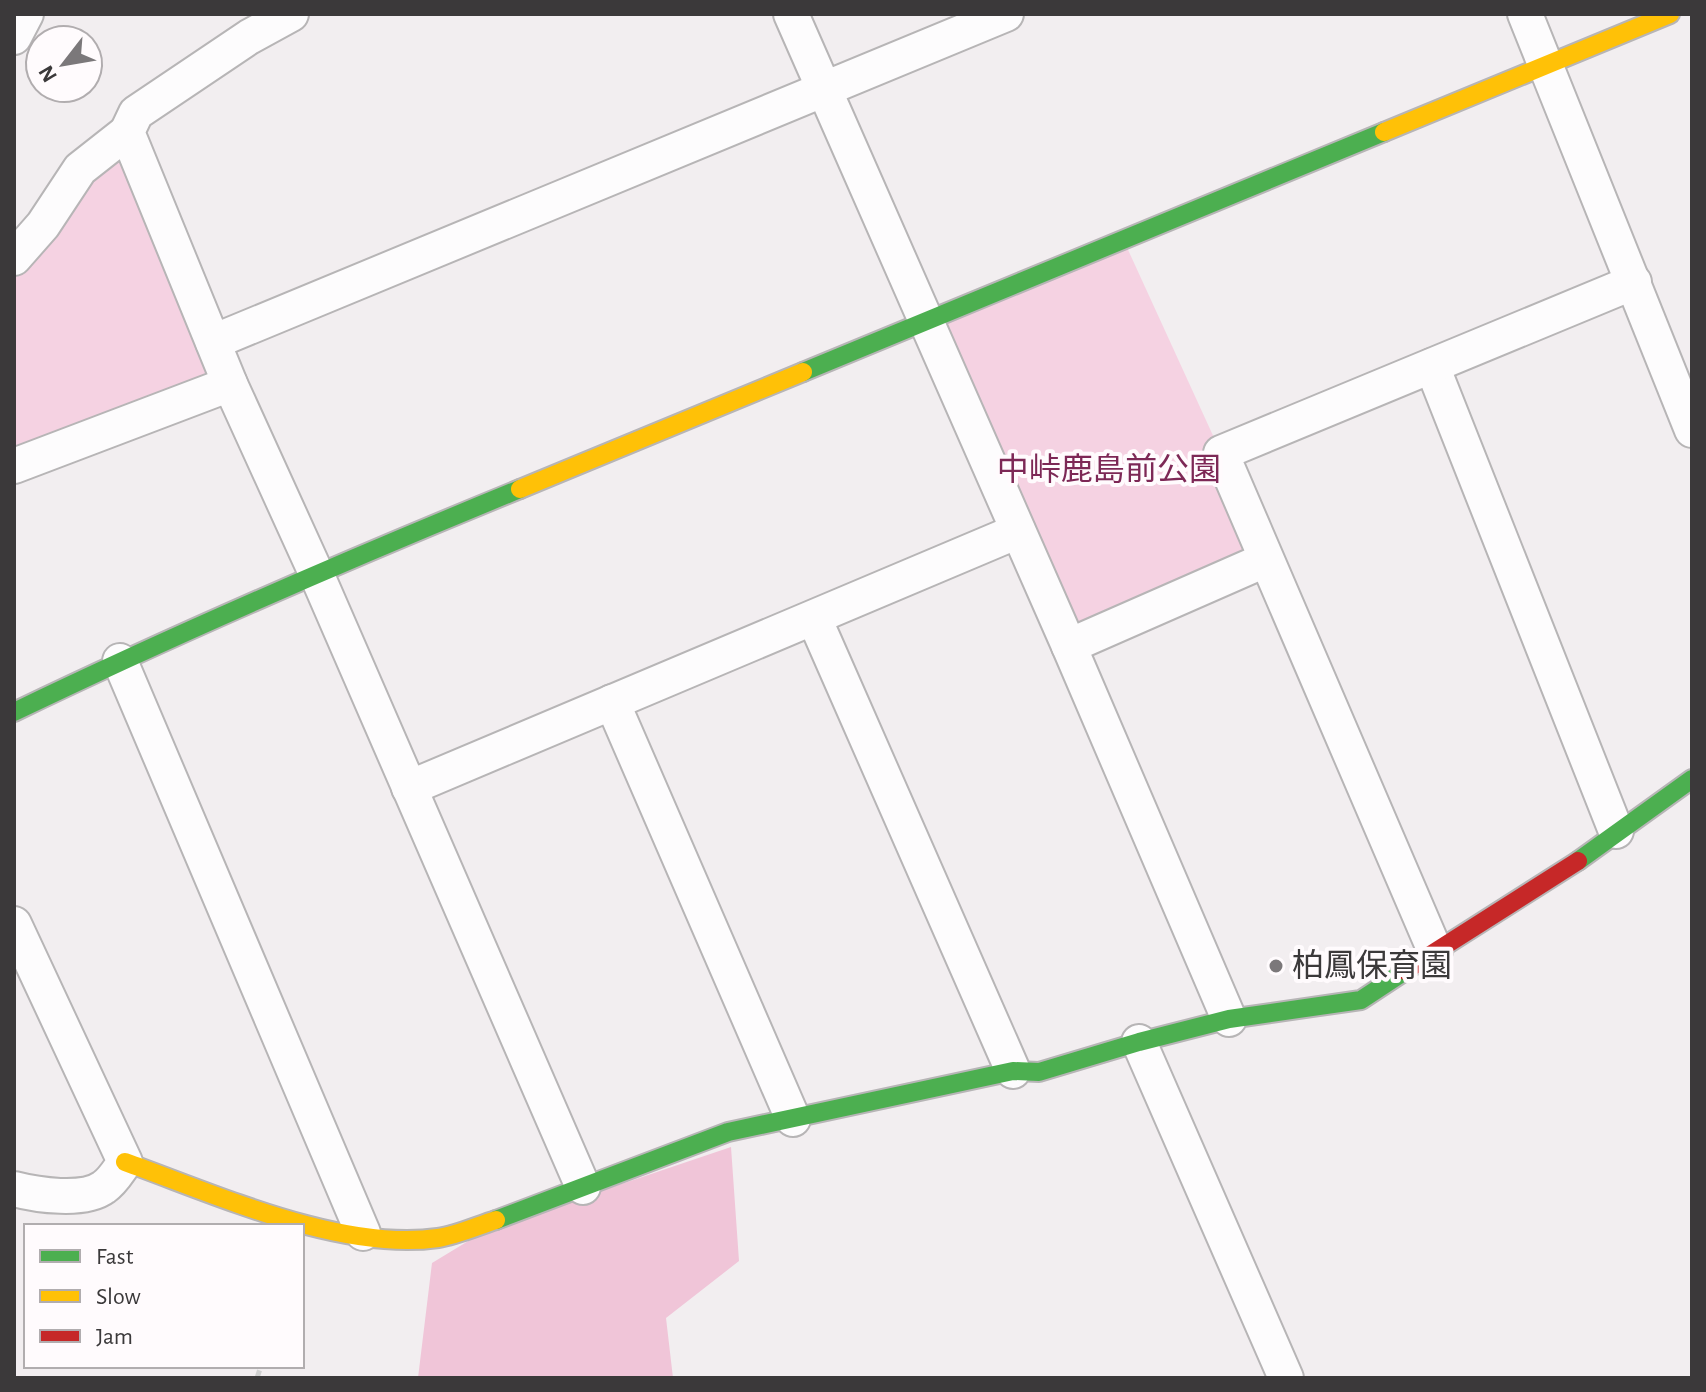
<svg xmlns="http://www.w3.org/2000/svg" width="1706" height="1392" font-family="'Alegreya Sans','Noto Sans JP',sans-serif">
<rect width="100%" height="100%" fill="#f2eef0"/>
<g fill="#f5d2e2">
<polygon points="127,132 230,384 14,466 14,258"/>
<polygon points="1124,241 1221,453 1265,560 1069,646 925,323"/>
</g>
<polygon fill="#f0c5d8" points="731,1147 739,1261 666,1318 673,1378 418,1378 432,1263 488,1229"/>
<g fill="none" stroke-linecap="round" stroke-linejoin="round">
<g stroke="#b7b5b6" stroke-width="38">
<g id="street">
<polyline points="291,14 249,37 136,113 127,132 230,384 316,573 583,1187"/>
<polyline points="791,14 1069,646 1229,1019"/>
<polyline points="1525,14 1692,430"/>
<polyline points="14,37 26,14"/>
<polyline points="14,258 43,225 80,169 127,132"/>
<polyline points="213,342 1006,14"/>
<polyline points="1432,366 1616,831"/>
<polyline points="14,466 230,384"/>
<polyline points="814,618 1013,1071"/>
<polyline points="1069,646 1265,560"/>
<polyline points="120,661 363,1233"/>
<polyline points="612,702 793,1119"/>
<polyline points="409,788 1018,531"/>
<path d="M14,924L125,1162C119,1170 113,1181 104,1187C84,1202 37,1195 14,1189"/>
<polyline points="1435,951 1221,453 1634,282"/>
<polyline points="1139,1042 1286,1378"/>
</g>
</g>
<g stroke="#b7b5b6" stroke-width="22">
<g id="fast">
<polyline points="803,372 1384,132"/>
<path d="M14,712C180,632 349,559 520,489"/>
<polyline points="1578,861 1692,779"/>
<polyline points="496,1220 728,1132 1013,1071 1039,1072 1139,1042 1229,1019 1361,1000 1405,971"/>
</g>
</g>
<g stroke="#b7b5b6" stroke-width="22">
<g id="slow">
<polyline points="1384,132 1670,14"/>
<polyline points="520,489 803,372"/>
<path d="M125,1162C215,1194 341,1252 438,1238C457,1235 477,1226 496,1220"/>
</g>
</g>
<g stroke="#b7b5b6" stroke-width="22">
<polyline id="jam" points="1405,971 1578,861"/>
</g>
<polyline stroke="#d0d0d0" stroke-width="5" stroke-dasharray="8 4" stroke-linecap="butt" points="257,1378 261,1366"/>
<use href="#street" stroke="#fdfcfd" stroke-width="34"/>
<use href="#fast" stroke="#4caf50" stroke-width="18"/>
<use href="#slow" stroke="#ffc107" stroke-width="18"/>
<use href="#jam" stroke="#c62828" stroke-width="18"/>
</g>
<circle fill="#7b787a" stroke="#fffbfd" stroke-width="3" cx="1276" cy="966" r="8"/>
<g text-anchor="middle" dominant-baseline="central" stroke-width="8" stroke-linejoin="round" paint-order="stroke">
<g font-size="32" fill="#7d2856" stroke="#fffbfd">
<text x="1109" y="470">中峠鹿島前公園</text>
</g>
<g font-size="32" fill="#3b393a" stroke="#fffbfd" text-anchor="start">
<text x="1292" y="966">柏鳳保育園</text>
</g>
</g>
<rect width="1706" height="1392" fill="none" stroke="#3b393a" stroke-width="32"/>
<rect x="24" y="1224" width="280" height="144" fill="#fffbfd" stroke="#b1adaf" stroke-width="2"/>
<rect x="40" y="1250" width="40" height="12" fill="#4caf50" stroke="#b1adaf" stroke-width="2"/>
<text x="96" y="1264" font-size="24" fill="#3b393a">Fast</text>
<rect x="40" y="1290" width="40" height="12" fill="#ffc107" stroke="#b1adaf" stroke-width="2"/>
<text x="96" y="1304" font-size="24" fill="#3b393a">Slow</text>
<rect x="40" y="1330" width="40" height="12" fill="#c62828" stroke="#b1adaf" stroke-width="2"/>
<text x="96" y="1344" font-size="24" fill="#3b393a">Jam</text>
<g transform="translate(64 64) rotate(239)"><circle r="38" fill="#fffbfd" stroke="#b1adaf" stroke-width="2"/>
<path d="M0-6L14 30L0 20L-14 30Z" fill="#7b787a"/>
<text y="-12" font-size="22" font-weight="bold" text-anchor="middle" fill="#3b393a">N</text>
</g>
</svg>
